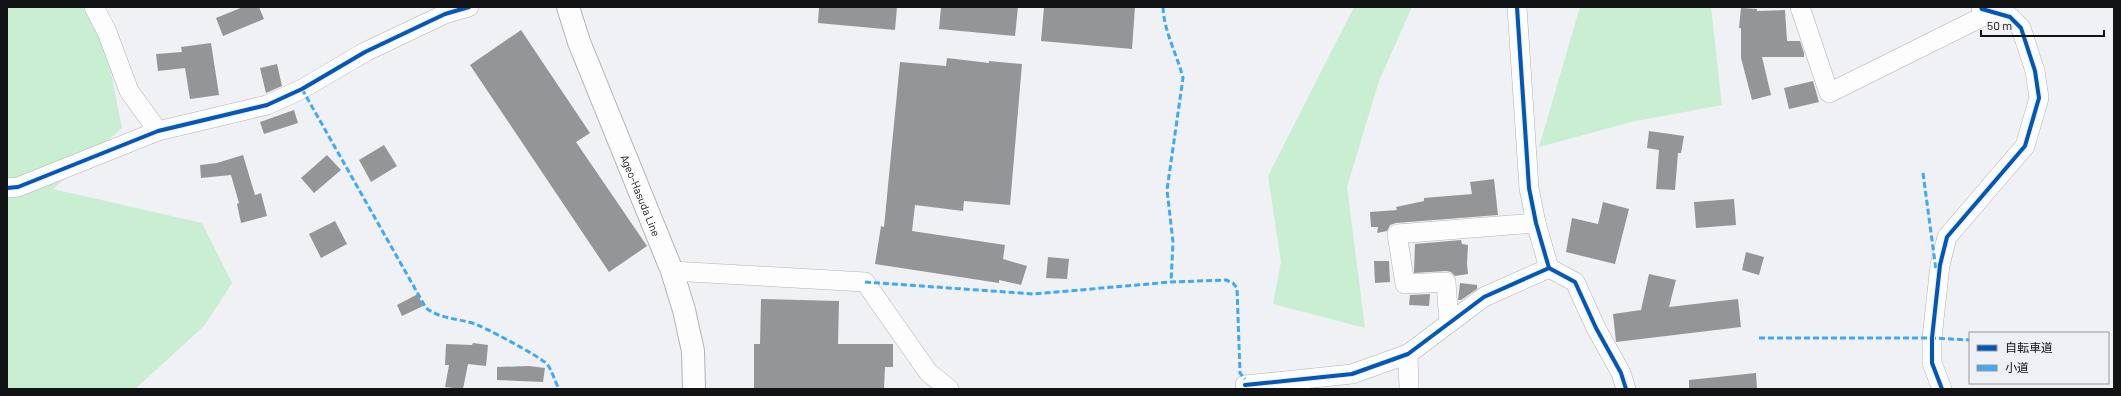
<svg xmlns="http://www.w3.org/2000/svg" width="2121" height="396" font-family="Barlow,'Noto Sans JP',sans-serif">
<rect width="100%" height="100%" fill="#eff1f4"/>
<g fill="#caeed1">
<polygon points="7,7 93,7 104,38 122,128 53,189 202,223 232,283 204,326 135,389 7,389"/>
<polygon points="1354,7 1412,7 1379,81 1347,187 1365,328 1273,304 1281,262 1268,176"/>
<polygon points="1580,7 1711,7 1722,105 1631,122 1539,147"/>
</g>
<g fill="#949597">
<polygon points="243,7 259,7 264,19 223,36 216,18"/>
<polygon points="819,7 897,7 895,30 818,23"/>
<polygon points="941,7 1018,7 1015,36 939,29"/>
<polygon points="1044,7 1135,7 1132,49 1041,41"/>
<polygon points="1741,8 1757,9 1757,11 1785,10 1787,41 1800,41 1804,53 1804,57 1762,57 1771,95 1752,100 1741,58 1741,28 1739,28"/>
<polygon points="521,30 590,133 576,142 647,246 609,272 470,65"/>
<polygon points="211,43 219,95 190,99 185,68 158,71 156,54 182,52 181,47"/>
<polygon points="947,58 989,63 989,61 1022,64 1010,205 964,201 963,211 915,205 912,231 1005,245 1003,259 1027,266 1021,285 999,280 999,283 875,264 881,226 884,227 900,62 946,66"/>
<polygon points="277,64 282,86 266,93 260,68"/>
<polygon points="1813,81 1819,102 1789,109 1784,88"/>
<polygon points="294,110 298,123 264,134 260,122"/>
<polygon points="1649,131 1684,136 1681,153 1678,153 1675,190 1656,189 1659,150 1647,148"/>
<polygon points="384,145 397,166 371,182 359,160"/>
<polygon points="243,155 255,195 261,193 267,216 241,223 237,204 239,203 231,175 201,178 200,165 217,163"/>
<polygon points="327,155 341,170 314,193 301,178"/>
<polygon points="1494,179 1498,215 1396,223 1390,225 1387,231 1377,233 1378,227 1371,227 1370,212 1397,210 1396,207 1424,201 1424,198 1472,194 1470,182"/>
<polygon points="1734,199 1736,225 1696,228 1694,202"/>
<polygon points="1603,202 1629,209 1615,264 1566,252 1572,218 1598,224"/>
<polygon points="335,221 347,244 321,258 309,234"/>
<polygon points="1461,240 1462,244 1468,245 1467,264 1468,274 1455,276 1451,272 1446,271 1414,273 1415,244"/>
<polygon points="1746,252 1764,257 1759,275 1742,270"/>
<polygon points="1048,257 1069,259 1067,279 1046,278"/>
<polygon points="1374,261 1389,261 1390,282 1375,283"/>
<polygon points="1649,274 1676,280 1669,307 1738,299 1741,327 1616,342 1613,314 1641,310"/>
<polygon points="1460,283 1477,285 1477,289 1461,300 1458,300"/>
<polygon points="418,294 423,306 402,316 397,305"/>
<polygon points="1430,294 1429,306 1409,305 1410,295"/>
<polygon points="761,299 839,301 838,344 893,344 893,367 885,367 884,389 754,389 754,344 760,344"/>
<polygon points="473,343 488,345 486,366 468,364 463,389 445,387 449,365 445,365 446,344 472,345"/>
<polygon points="529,366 545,368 543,382 497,380 497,367"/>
<polygon points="1756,373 1757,389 1689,389 1689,380"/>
</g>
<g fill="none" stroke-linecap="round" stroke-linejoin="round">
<g stroke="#b1b3b5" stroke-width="20">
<g id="minor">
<polyline points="94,7 107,32 129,91 158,131"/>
<polyline points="1517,7 1529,188 1536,223 1549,268 1575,282 1596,328 1621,373 1626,389"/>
<polyline points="1800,7 1829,93 1992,12"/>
<polyline points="7,188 18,187 158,131 267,105 302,89 365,52 445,14 469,7"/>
<polyline points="672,271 865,282 928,372 949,389"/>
<polyline points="1449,323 1446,282 1405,284 1397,234 1536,223"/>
<polyline points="1408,354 1409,389"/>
<polyline points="1245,385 1352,374 1408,354 1484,297 1549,268"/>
<polyline points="1942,389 1932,363 1932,338 1940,265 1947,237 2025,146 2039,98 2035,71 2021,28 2010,17 1982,9 1981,7"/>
</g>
</g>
<g stroke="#b1b3b5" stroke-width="24">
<g id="secondary">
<path id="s1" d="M568,7L579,42L672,271L684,310L693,351L694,389"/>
</g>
</g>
<use href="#minor" stroke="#fdfdfd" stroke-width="19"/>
<use href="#secondary" stroke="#fdfdfd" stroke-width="22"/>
<g stroke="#3fa9f5" stroke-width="3" stroke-dasharray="6 3" stroke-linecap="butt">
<path d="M1163,7C1164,32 1177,54 1183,78L1167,190L1173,242L1171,282"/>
<path d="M302,89L426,308C441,319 455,318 472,323C483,326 539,356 547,364C552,370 555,382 559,389"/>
<polyline points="1923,173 1936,270"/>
<polyline points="865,282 1034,294 1171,282 1226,280 1233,283 1237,288 1240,373 1245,379"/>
<polyline points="1759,338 1932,338 1970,340"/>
</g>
<g stroke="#eef0f5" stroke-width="6">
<g id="cycleway">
<polyline points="1517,7 1529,188 1536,223 1549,268 1575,282 1596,328 1621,373 1626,389"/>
<polyline points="7,188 18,187 158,131 267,105 302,89 365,52 445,14 469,7"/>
<polyline points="1245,385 1352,374 1408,354 1484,297 1549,268"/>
<polyline points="1942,389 1932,363 1932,338 1940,265 1947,237 2025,146 2039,98 2035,71 2021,28 2010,17 1982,9 1981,7"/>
</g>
</g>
<use href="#cycleway" stroke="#0057b8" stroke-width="4"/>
</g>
<g text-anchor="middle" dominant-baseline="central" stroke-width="4" stroke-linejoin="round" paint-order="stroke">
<g font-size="11" fill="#121315" stroke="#eef0f5">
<text stroke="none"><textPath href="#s1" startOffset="202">Ageo-Hasuda Line</textPath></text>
</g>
</g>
<rect width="2121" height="396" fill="none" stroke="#121315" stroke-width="16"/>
<rect x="1969" y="332" width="140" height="52" fill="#eef0f5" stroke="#96989b"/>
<rect x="1977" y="345" width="20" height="6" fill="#0057b8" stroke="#96989b"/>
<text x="2005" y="352" font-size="12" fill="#121315">自転車道</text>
<rect x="1977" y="365" width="20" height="6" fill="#3fa9f5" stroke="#96989b"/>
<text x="2005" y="372" font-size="12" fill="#121315">小道</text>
<path d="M1981 30v6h123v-6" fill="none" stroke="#121315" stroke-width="2"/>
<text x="1987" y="30" font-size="12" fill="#121315" stroke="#eef0f5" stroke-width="3" paint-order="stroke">50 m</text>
</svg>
